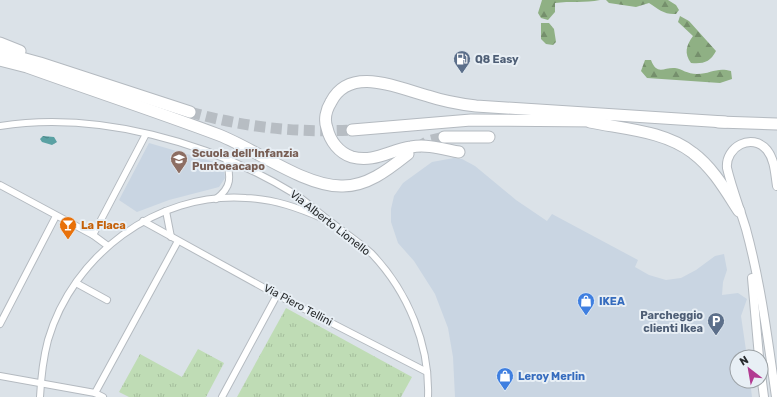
<svg xmlns="http://www.w3.org/2000/svg" width="777" height="397" font-family="Rubik,sans-serif">
<defs>
<pattern id="grass-tufts" width="24" height="20" patternUnits="userSpaceOnUse"><rect width="24" height="20" fill="#bfdcb5"/><path d="M3 7l-1-3M5 7V3M7 7l1-3M15 17l-1-3M17 17v-4M19 17l1-3" fill="none" stroke="#a4bd9c"/></pattern>
<pattern id="forest-firs" width="22" height="20" patternUnits="userSpaceOnUse"><rect width="22" height="20" fill="#8fb084"/><path d="M5 1l3.5 6h-7zM16 11l3.5 6h-7z" fill="#758f6c"/></pattern>
<pattern id="water-ripples" width="26" height="14" patternUnits="userSpaceOnUse"><rect width="26" height="14" fill="#5aa1a3"/><path d="M2 4q2-2 4 0t4 0M15 11q2-2 4 0t4 0" fill="none" stroke="#4a8385"/></pattern>
</defs>
<rect width="100%" height="100%" fill="#dbe2e8"/>
<g fill="#c9d5e2">
<polygon points="149,143 221,164 224,170 225,178 219,187 169,200 137,212 119,200"/>
<polygon points="454,158 462,159 475,166 516,200 547,221 552,214 638,260 635,267 649,275 666,280 681,278 696,270 715,256 724,254 727,270 723,282 722,295 738,293 747,299 741,316 747,357 737,357 737,381 750,381 752,397 455,397 453,357 448,328 435,294 414,261 398,243 391,222 391,209 394,196 403,183 432,162"/>
</g>
<g fill="url(#grass-tufts)">
<polygon points="286,308 412,377 401,397 237,397"/>
<polygon points="198,349 224,363 206,397 129,397 119,392 140,354 182,377"/>
</g>
<g fill="url(#forest-firs)">
<path d="M542,0H600C585,3 570,1 555,3V12L548,20L541,18L538,13Z"/>
<path d="M606,0H668L676,5L679,10L676,14C665,15 658,9 649,3L636,7L609,3Z"/>
<path d="M680,16L689,21L716,51C710,62 704,64 691,63C684,53 686,46 693,36L678,22Z"/>
<polygon points="541,23 549,23 554,29 556,42 553,45 546,44 541,39"/>
<path d="M645,60H651C657,76 664,67 675,68C682,69 687,74 697,74C711,74 716,67 731,71L732,79L720,83L647,78L641,71Z"/>
</g>
<polygon fill="url(#water-ripples)" points="43,136 54,137 57,142 52,145 42,142 40,139"/>
<g fill="none" stroke-linecap="round" stroke-linejoin="round">
<g stroke="#b7bdc3" stroke-width="11" stroke-dasharray="11 5.5" stroke-linecap="butt">
<path d="M190,112C243,127 296,133 352,130"/>
<polyline points="417,148 428,141 444,137"/>
</g>
<g stroke="#b4bac0" stroke-width="8">
<g id="street">
<path d="M0,126C98,111 210,142 293,193C307,201 318,213 331,222C345,233 359,242 372,254C408,292 430,345 428,397"/>
<polyline points="0,185 93,235 108,246"/>
<path d="M216,199C232,187 231,177 226,159"/>
<polyline points="166,211 171,237"/>
<polyline points="143,221 277,295 427,372"/>
<polyline points="93,235 146,134"/>
<polyline points="76,283 107,300"/>
<polyline points="0,324 56,216"/>
<polyline points="0,376 95,393 103,397"/>
<polyline points="95,393 178,241"/>
<path d="M40,397C41,378 43,359 48,340C73,255 156,192 246,198C274,199 299,208 324,219"/>
<polyline points="222,397 277,295"/>
</g>
</g>
<g stroke="#b4bac0" stroke-width="10">
<g id="secondary">
<polyline points="752,278 759,357"/>
<polyline points="761,374 764,397"/>
<path d="M776,397C768,341 761,284 746,229C740,209 732,189 727,168C725,147 752,132 767,150C775,160 775,174 777,186"/>
</g>
</g>
<g stroke="#b4bac0" stroke-width="13">
<g id="highway">
<polyline points="0,43 20,51"/>
<polyline points="0,52 40,63 190,112"/>
<path d="M0,60L27,67C91,90 155,111 219,135C255,149 304,186 341,186C367,187 389,169 408,154"/>
<path d="M590,122C624,129 665,131 693,153C713,168 726,191 739,211"/>
<polyline points="718,122 777,124"/>
<polyline points="352,130 471,120 599,121"/>
<polyline points="444,137 489,137"/>
<path d="M459,152C443,149 427,144 411,147C390,150 374,163 352,157C339,153 330,141 327,128C324,120 326,110 331,102C350,65 398,88 428,96C443,101 459,104 476,106L725,122"/>
</g>
</g>
<use href="#street" stroke="#fff" stroke-width="6"/>
<use href="#secondary" stroke="#fff" stroke-width="8"/>
<use href="#highway" stroke="#fff" stroke-width="11"/>
</g>
<defs>
<g id="fuel-pin" transform="scale(0.9)"><path d="M0 17L-7.5 6A9.5 9.5 0 1 1 7.5 6Z" fill="#5c6f8a" stroke="#e8eff5"/><path d="M-5.5-6h7V0h2V4h1.3V-2.5L3-4.5l.8-.8L6-3V5H2.5V1h-1V6h-7ZM-4.2-4.7v3.2H.2V-4.7Z" fill="#fff"/></g>
<g id="school-pin" transform="scale(0.9)"><path d="M0 17L-7.5 6A9.5 9.5 0 1 1 7.5 6Z" fill="#8d6e63" stroke="#e8eff5"/><path d="M0-5L7-2L0 1L-7-2ZM-4 1L0 2.5L4 1V4Q0 6-4 4Z" fill="#fff"/></g>
<g id="bar-pin" transform="scale(0.9)"><path d="M0 17L-7.5 6A9.5 9.5 0 1 1 7.5 6Z" fill="#e8710a" stroke="#e8eff5"/><path d="M-6-5H6L.8 .8V4.5H3.5V6h-7V4.5H-.8V.8Z" fill="#fff"/></g>
<g id="shop-pin" transform="scale(0.9)"><path d="M0 17L-7.5 6A9.5 9.5 0 1 1 7.5 6Z" fill="#3f7fe0" stroke="#e8eff5"/><path d="M-5-2.5h2.3a2.7 3.5 0 0 1 5.4 0H5L5.5 6h-11ZM-1.5-2.5h3a1.5 2.3 0 0 0-3 0Z" fill="#fff"/></g>
<g id="parking-pin" transform="scale(0.9)"><path d="M0 17L-7.5 6A9.5 9.5 0 1 1 7.5 6Z" fill="#5c6f8a" stroke="#e8eff5"/><path d="M-3.5-5.5H1a3.5 3.5 0 0 1 0 7H-1V5.5H-3.5ZM-1-3.4V-.6H.8a1.4 1.4 0 0 0 0-2.8Z" fill="#fff"/></g>
</defs>
<g fill-rule="evenodd">
<use href="#fuel-pin" x="462" y="59"/>
<use href="#school-pin" x="179" y="159"/>
<use href="#bar-pin" x="68" y="225"/>
<use href="#shop-pin" x="586" y="301"/>
<use href="#parking-pin" x="716" y="321"/>
<use href="#shop-pin" x="505" y="376"/>
</g>
<g text-anchor="middle" dominant-baseline="central" stroke-width="4" stroke-linejoin="round" paint-order="stroke">
<g font-size="11" font-weight="bold" fill="#4e5e75" stroke="#e8eff5" text-anchor="start">
<text x="475" y="59">Q8 Easy</text>
<text x="703" y="315" text-anchor="end">Parcheggio<tspan x="703" dy="13">clienti Ikea</tspan></text>
</g>
<g font-size="11" font-weight="bold" fill="#785e54" stroke="#e8eff5" text-anchor="start">
<text x="192" y="153">Scuola dell’Infanzia<tspan x="192" dy="13">Puntoeacapo</tspan></text>
</g>
<g font-size="11" fill="#282b2d" stroke="#e8eff5">
<text transform="translate(330 223) rotate(38)">Via Alberto Lionello</text>
<text transform="translate(298 305) rotate(28)">Via Piero Tellini</text>
</g>
<g font-size="11" font-weight="bold" fill="#c56008" stroke="#e8eff5" text-anchor="start">
<text x="81" y="225">La Flaca</text>
</g>
<g font-size="11" font-weight="bold" fill="#366cbe" stroke="#e8eff5" text-anchor="start">
<text x="599" y="301">IKEA</text>
<text x="518" y="376">Leroy Merlin</text>
</g>
</g>
<g transform="translate(749 369) rotate(329)"><circle r="19" fill="#e8eff5" stroke="#9ba1a5"/>
<path d="M0-3L7 15L0 10L-7 15Z" fill="#b23b92"/>
<text y="-6" font-size="11" font-weight="bold" text-anchor="middle" fill="#282b2d">N</text>
</g>
</svg>
